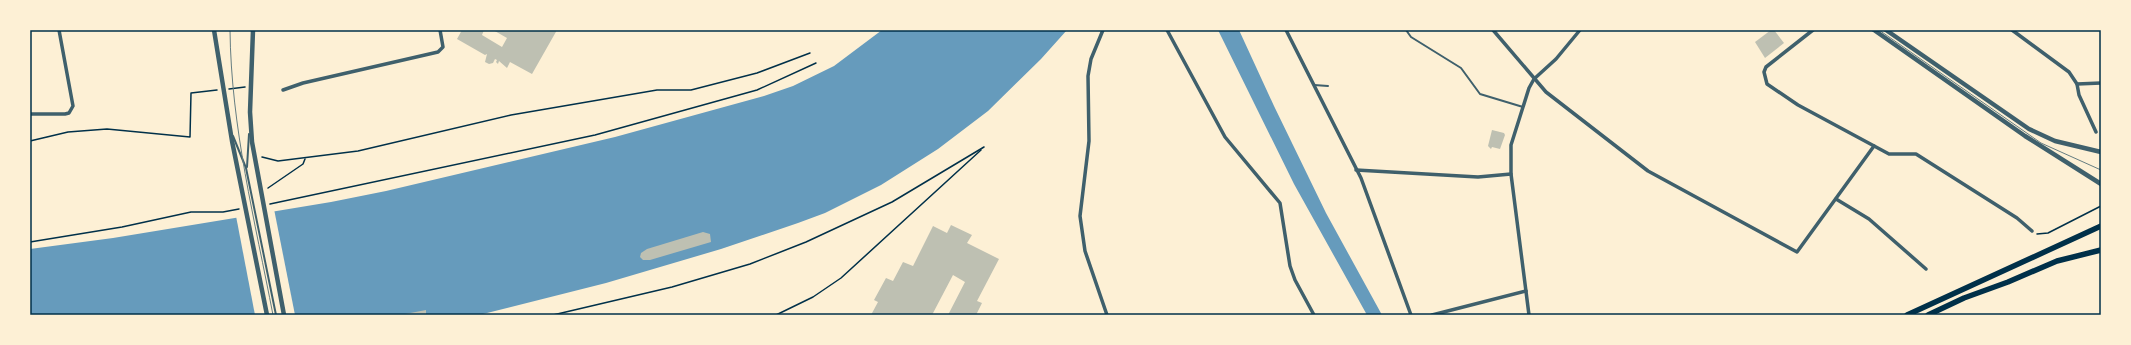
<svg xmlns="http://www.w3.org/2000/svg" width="2131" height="345" font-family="Barlow,sans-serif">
<rect width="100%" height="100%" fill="#fdf0d5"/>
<g fill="#669bbc">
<polygon points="882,30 1067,30 1041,59 988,111 938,149 881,185 825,213 798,223 721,249 606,283 479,315 30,315 30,249 113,238 331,202 386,191 615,137 764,96 793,86 834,66"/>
<polygon points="1218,30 1239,30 1274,106 1326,213 1382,315 1367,315 1294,184"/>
</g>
<polygon fill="#fdf0d5" points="274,209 295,315 255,315 236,216"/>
<g fill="#bec0b2">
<polygon points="462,30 484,30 482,35 502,47 507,38 493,30 557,30 532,74 510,62 507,68 499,61 498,64 496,62 497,60 495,59 493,63 489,64 485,62 487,54 485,55 457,39"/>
<polygon points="1771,30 1774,30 1784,43 1765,58 1755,42"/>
<polygon points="1492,130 1504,133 1505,135 1500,149 1492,147 1491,149 1488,146"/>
<polygon points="951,225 972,235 967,243 999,259 977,301 982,303 976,315 948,315 965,282 953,275 932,315 871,315 878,302 874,300 886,278 893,281 903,262 913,266 933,226 947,233"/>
<polygon points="703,232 710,234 711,242 650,260 643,260 640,257 641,253 647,249"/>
<polygon points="426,310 426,315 405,315 405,314"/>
</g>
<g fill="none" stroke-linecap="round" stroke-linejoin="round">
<g stroke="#003049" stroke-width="1.5">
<polyline points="229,89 245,87"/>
<polyline points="30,141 68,132 107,129 190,137 191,93 217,90"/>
<polyline points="262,157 278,161 358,151 511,115 657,90 691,90 757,73 810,53"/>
<polyline points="268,188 303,164 305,159"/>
<polyline points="270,204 595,135 757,90 816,63"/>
<polyline points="2037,234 2048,233 2101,206"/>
<polyline points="30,242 122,227 191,212 223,212 239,209"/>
<polyline points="553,315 672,287 750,264 806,242 892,202 984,147"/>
<polyline points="776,315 813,297 841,278 981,150"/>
</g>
<g stroke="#3f606c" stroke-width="2">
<polyline points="1406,30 1411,37 1461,68 1480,94 1523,107"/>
<polyline points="1314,85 1328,86"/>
<polyline points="233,136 246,168 276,315"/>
<polyline points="247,167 249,134"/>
</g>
<g stroke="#3f606c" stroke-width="3.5">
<polyline points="1103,30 1091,59 1088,76 1089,141 1080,216 1085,251 1107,315"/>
<polyline points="1167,30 1225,137 1280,203 1290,266 1295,280 1314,315"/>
<polyline points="1286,30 1361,178 1411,315"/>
<polyline points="1493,30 1546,92 1648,171 1797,252 1874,146"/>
<polyline points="1813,30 1766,67 1764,72 1767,84 1798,105 1889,154 1916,154 2017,218 2032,231"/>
<polyline points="2012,30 2069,72 2077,84 2079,95 2096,132"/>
<polyline points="2077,84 2101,83"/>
<polyline points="283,90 303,83 438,52 443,47 440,30"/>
<polyline points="30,114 65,114 69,113 73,106 59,30"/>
<polyline points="1356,170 1478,177 1511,174"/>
<polyline points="1836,199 1869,219 1926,269"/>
<polyline points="1432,315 1526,291"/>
<polyline points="1529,315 1511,174 1511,145 1529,88 1534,79 1556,59 1580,30"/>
</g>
<g stroke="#3f606c" stroke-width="4.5">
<polyline points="214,30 232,141 267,315"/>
<polyline points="253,30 250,112 252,142 284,315"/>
<polyline points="1874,30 2025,136 2101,184"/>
<polyline points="1886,30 2029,129 2055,141 2101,152"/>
</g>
<g stroke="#003049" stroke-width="5.5">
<polyline points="1907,315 2101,226"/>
<polyline points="1928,315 1964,298 2008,282 2057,261 2101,250"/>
</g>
<g stroke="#657d81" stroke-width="1">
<path d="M230,30C231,127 255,221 273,315"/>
<polyline points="1879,30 2041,143 2101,170"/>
</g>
</g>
<rect width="2131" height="345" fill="none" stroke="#fdf0d5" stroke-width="62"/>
<rect x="31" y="31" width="2069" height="283" fill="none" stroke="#003049" stroke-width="1.5"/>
</svg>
